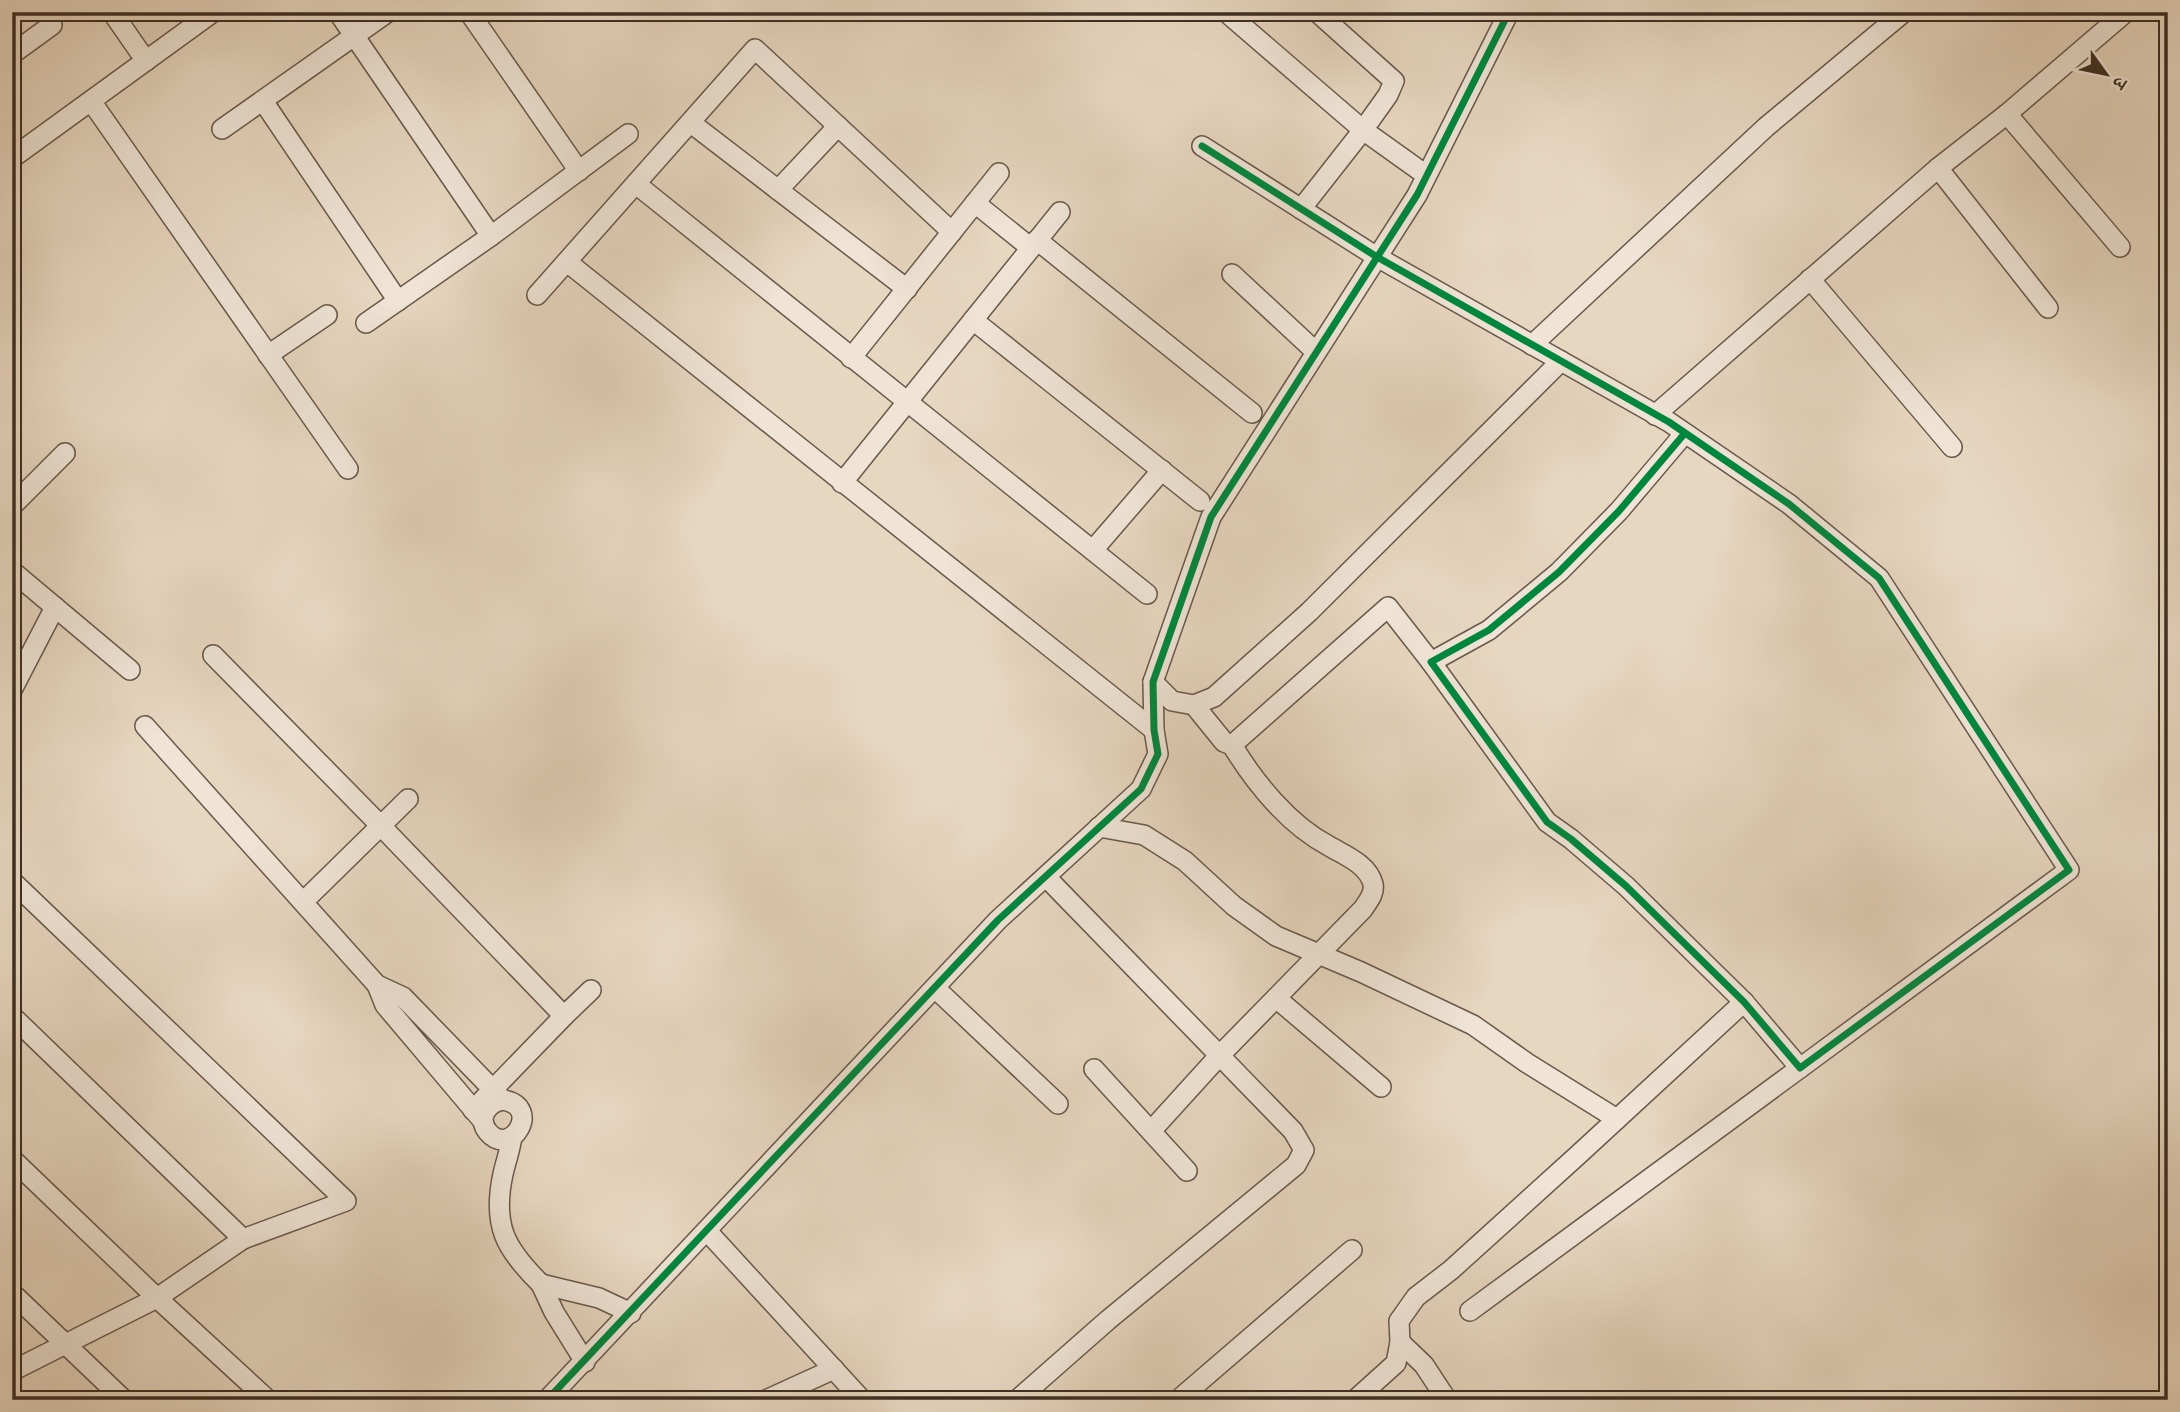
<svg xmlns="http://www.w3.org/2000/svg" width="2180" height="1412" font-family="'Libre Caslon Text','Noto Serif Devanagari',serif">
<rect width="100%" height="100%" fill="#e7d6c0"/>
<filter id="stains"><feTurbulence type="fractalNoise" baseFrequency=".00286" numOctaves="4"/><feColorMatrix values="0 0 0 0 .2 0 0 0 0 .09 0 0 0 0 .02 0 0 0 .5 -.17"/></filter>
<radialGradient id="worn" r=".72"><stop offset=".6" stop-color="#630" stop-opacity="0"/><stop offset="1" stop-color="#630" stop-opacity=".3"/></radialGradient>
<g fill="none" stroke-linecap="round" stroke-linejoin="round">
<g stroke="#68594a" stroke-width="22">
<g id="minor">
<polyline points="112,12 146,61"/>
<polyline points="338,12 491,236"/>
<polyline points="469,12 579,171"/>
<polyline points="1226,12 1363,130 1301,209"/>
<polyline points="1317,12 1394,81 1388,95 1363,130 1426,175"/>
<polyline points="12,54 52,25"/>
<polyline points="91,101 348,469"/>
<polyline points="263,101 398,301"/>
<polyline points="2007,114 2120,247"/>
<polyline points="691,123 907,289"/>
<polyline points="222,129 388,12"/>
<polyline points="1202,146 1377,257 1669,422 1789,504 1879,578 2069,870 1800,1068 1744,1002 1626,886 1571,839 1547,822 1431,662 1489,630 1559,572 1619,511 1685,433"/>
<polyline points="12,158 213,12"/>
<polyline points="1938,168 2048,308"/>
<polyline points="636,184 1147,594"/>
<polyline points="778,190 838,126"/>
<polyline points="975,203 1031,248"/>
<polyline points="1037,240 1252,413"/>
<polyline points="567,262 1154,730"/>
<polyline points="1232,274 1316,352"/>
<polyline points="1810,279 1952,447"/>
<polyline points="537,295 755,49 952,232"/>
<polyline points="973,320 1200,501"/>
<polyline points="366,323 491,236 628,134"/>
<polyline points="1532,345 1766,127 1904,12"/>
<polyline points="268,355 327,315"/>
<polyline points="851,358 999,173"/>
<polyline points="1655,415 1938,168 2007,114 2126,12"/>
<polyline points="842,483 1060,212"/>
<polyline points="12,506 65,453"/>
<polyline points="1093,550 1162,470"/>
<polyline points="12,571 130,670"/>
<polyline points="213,655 381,826 564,1016 473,1110"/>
<polyline points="1153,682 1172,701 1194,705 1214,697 1309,612 1561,361"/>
<polyline points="12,690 55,607"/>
<polyline points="1194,705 1224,742 1232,745 1388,607 1431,662"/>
<polyline points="145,726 377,985"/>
<polyline points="1099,827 1144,835 1185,861 1234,906 1276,936 1361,972 1473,1025 1527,1063 1617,1119"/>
<polyline points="12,881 346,1201 243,1239 157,1298 12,1371"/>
<polyline points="303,902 408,799"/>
<polyline points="935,988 1058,1104"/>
<polyline points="1276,998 1381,1087"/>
<polyline points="12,1016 243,1239"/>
<polyline points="564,1016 591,990"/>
<polyline points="1094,1069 1187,1171"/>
<path d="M483,1121L385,1005L377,985L403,997L503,1100C543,1106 511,1159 488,1132C476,1118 488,1102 503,1100"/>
<path d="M1151,1131L1220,1055L1363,909C1368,901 1375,894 1373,884C1368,864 1344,855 1329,846C1289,825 1255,783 1232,745"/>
<path d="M512,1137C510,1150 506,1161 503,1174C492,1225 505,1249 541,1284"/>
<polyline points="12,1159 157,1298 268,1400"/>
<polyline points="707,1231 862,1400"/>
<polyline points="12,1293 124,1400"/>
<polyline points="1470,1311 1800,1068"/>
<polyline points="1400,1342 1424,1365 1447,1400"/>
<polyline points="585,1362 554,1312 541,1284 599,1298 631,1313"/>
<polyline points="547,1400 998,920 1141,789 1158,754 1154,730 1153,682 1211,517 1417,195 1509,12"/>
<polyline points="766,1400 834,1369"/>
<polyline points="1017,1400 1108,1320 1296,1165 1304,1150 1293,1131 1046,877"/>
<polyline points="1178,1400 1352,1250"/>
<polyline points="1355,1400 1396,1363 1400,1342 1399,1321 1416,1297 1451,1270 1578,1155 1744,1002"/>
</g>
</g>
<use href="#minor" stroke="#efe4d6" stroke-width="19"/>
<g stroke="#efe4d6" stroke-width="11">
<g id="cycleway">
<polyline points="1202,146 1377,257 1669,422 1789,504 1879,578 2069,870 1800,1068 1744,1002 1626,886 1571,839 1547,822 1431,662 1489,630 1559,572 1619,511 1685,433"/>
<polyline points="547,1400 998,920 1141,789 1158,754 1154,730 1153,682 1211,517 1417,195 1509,12"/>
</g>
</g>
<use href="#cycleway" stroke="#00873e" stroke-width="7"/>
</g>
<rect width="2180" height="1412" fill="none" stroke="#e7d6c0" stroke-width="42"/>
<rect x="14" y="14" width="2152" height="1384" fill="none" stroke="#3e2f23" stroke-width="3.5"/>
<rect x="21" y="21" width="2138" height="1370" fill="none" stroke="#3e2f23" stroke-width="2"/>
<g transform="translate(2106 74) rotate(123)" stroke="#efe4d6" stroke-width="5" paint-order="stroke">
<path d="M0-5L12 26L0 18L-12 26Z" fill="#3e2f23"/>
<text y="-10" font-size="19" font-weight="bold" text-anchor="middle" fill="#3e2f23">उ</text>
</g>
<rect width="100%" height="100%" filter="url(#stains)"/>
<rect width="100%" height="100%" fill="url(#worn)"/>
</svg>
